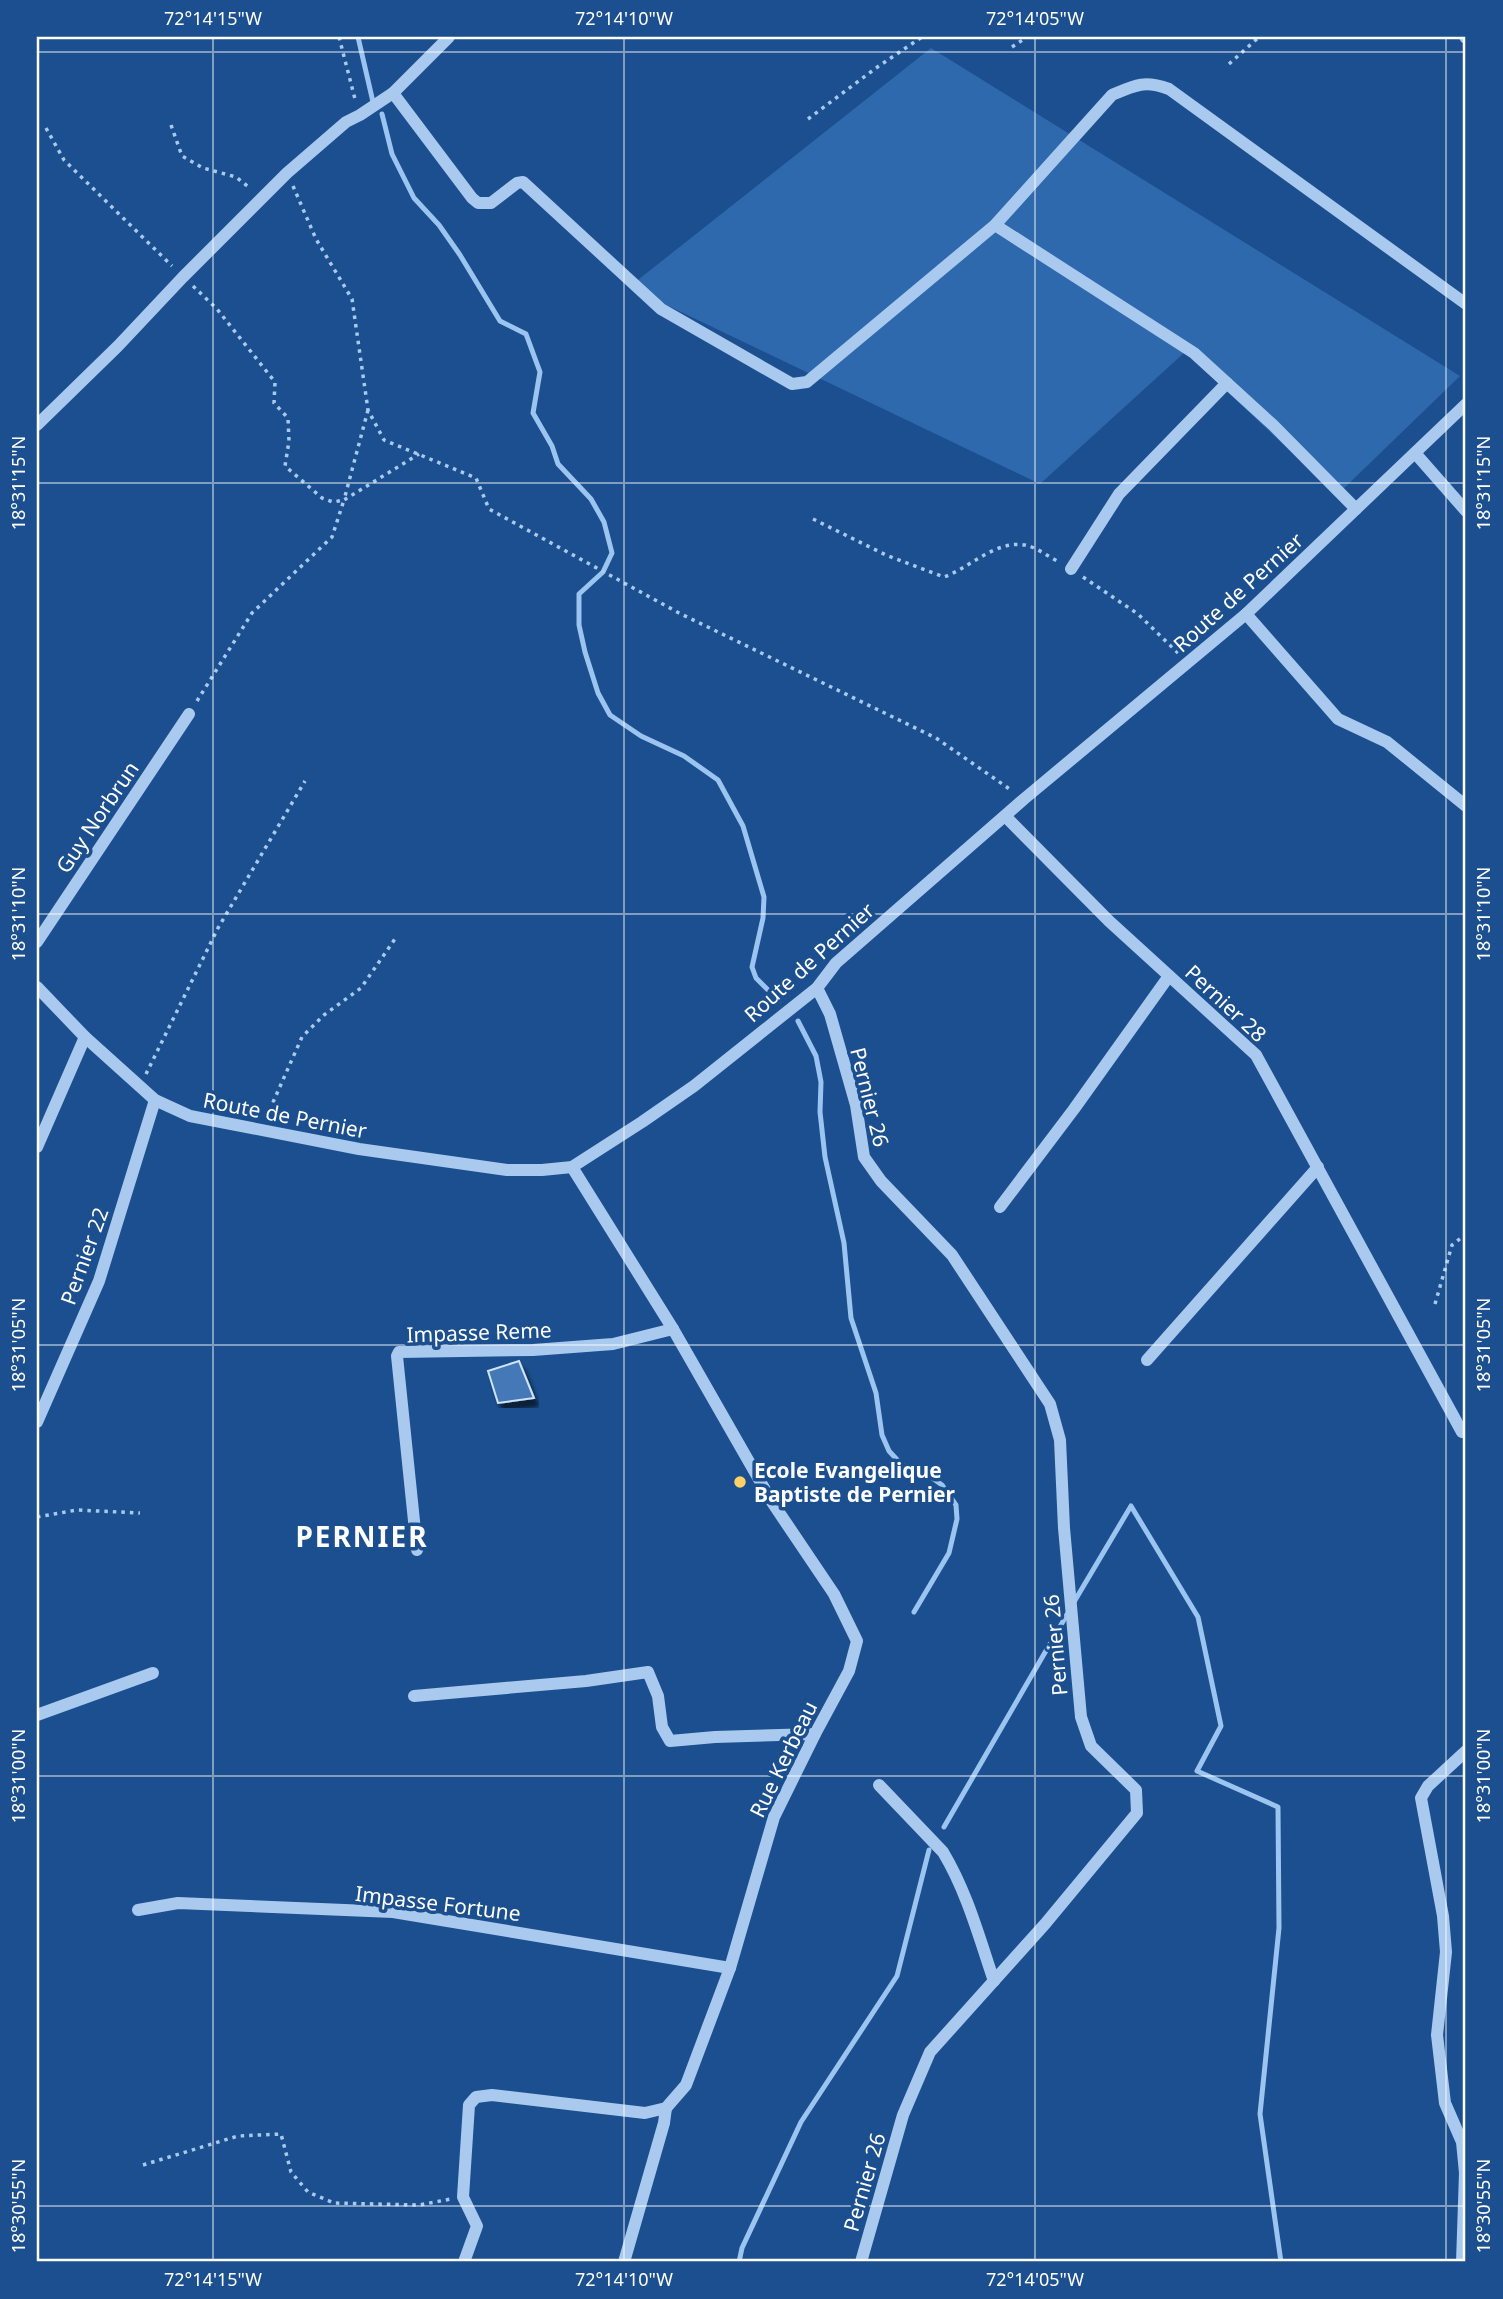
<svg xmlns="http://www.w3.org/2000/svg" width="1503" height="2299" font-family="'Noto Sans',sans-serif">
<defs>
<filter id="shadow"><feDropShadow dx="4.5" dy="8" stdDeviation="2" flood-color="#0009"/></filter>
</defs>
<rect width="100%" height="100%" fill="#1b4f8f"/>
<polygon fill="#2e69ad" points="931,48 1460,376 1337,495 1185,352 1040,484 629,287"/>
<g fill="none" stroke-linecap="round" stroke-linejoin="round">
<g stroke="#9cc4f0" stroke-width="5">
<polyline points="358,37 373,102"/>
<polyline points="382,114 392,154 414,198 439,225 460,255 500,321 526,334 540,372 533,413 552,446 558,464 591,499 604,522 612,553 603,572 579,594 579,625 585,652 598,693 610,715 641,736 684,756 718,780 743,826 764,897 763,918 752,967 756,978 779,1001"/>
<polyline points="798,1021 816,1056 821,1082 820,1112 825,1157 844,1243 851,1318 876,1393 882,1435 889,1451 902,1465 921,1470 942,1485 956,1505 957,1519 949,1553 914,1612"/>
<polyline points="1074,1602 1131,1506 1198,1617 1221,1726 1197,1771 1278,1807 1279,1928 1260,2114 1281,2262"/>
<polyline points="944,1827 1069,1611"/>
<polyline points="739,2262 742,2248 801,2122 897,1976 929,1850"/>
</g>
</g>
<polygon fill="#4478b7" stroke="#cfe3fa" stroke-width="2" filter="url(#shadow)" points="519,1361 534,1398 498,1403 488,1371"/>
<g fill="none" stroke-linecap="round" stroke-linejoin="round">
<g stroke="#a9c9ee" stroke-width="3.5" stroke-dasharray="3.5 5" stroke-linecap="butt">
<polyline points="339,37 355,99"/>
<polyline points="1012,47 1027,37"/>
<polyline points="1229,64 1259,37"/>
<polyline points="808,119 876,68 922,37"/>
<polyline points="171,125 182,156 203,168 236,177 250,188"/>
<polyline points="46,128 64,160 172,266"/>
<polyline points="293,186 316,239 352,299 368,410 384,440 476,478 489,509 679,613 936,738 1011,790"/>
<polyline points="193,286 217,309 275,382 274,403 288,418 289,441 285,466 322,498 333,502 344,500"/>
<polyline points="368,410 344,500 419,454"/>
<path d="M813,519L886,555L944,577C969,568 996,540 1025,545C1036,547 1049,557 1059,562"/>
<polyline points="1083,577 1138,614 1178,653"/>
<polyline points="197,701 252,613 332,537 344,500"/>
<polyline points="146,1074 218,928 305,781"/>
<polyline points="266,1118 302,1037 324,1015 361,988 397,936"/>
<polyline points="1435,1304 1452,1245 1466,1234"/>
<polyline points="37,1517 77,1510 140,1513"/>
<polyline points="143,2165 238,2136 281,2134 291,2172 308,2192 334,2203 419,2205 451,2199"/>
</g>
<g stroke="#a9c9ee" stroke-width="12">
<polyline points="1465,37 1466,38"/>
<path d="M393,93L472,198L478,203H491L517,183L523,182L661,309L792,384L807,382L995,225L1112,95C1135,85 1144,80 1169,89L1466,304"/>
<polyline points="995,225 1194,353 1273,425 1356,509"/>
<polyline points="37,425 118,346 183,277 287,173 346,122 360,115 393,93 449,37"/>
<polyline points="1415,453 1466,511"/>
<polyline points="1071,569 1119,494 1227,383"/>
<polyline points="1246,614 1338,719 1387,742 1466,806"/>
<polyline points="1005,816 1109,921 1256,1055 1462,1432"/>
<polyline points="37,942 189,714"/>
<polyline points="37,987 85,1037 155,1100 190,1116 359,1149 507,1170 542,1170 572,1167 642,1122 694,1086 817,988 836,963 1024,799 1246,614 1466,404"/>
<polyline points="817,988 830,1014 856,1105 864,1157 881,1181 952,1255 1050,1404 1060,1440 1064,1528 1081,1717 1091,1746 1136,1790 1137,1813 1045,1924 930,2052 903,2115 861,2262"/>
<polyline points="37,1147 85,1037"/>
<polyline points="1000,1207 1074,1109 1169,976"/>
<polyline points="1147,1360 1318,1167"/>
<polyline points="37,1422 99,1281 155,1100"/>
<polyline points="417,1550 397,1356 399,1352 533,1350 613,1344 673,1329"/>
<polyline points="414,1696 586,1681 648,1672 658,1696 662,1727 670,1741 715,1737 815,1734"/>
<polyline points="37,1715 153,1673"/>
<path d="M879,1785L943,1852C967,1892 979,1937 994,1981"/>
<polyline points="138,1910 178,1903 393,1912 730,1968"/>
<polyline points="464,2262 477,2226 463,2197 469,2105 476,2097 492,2095 645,2113 666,2108 686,2085 730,1968 774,1817 815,1734 849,1671 857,1641 834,1594 772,1502 673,1329 572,1167"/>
<polyline points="624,2262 664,2123 666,2108"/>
<polyline points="1462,2262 1465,2173 1462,2142 1445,2103 1437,2035 1446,1952 1443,1916 1421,1798 1428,1786 1466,1751"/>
</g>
</g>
<path fill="none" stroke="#fff" stroke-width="2" stroke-opacity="0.45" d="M213,37V2262M624,37V2262M1035,37V2262M1446,37V2262M37,52H1466M37,483H1466M37,914H1466M37,1345H1466M37,1776H1466M37,2206H1466"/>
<circle fill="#ffd166" stroke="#1b4f8f" stroke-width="2.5" cx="740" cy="1482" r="7"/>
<g text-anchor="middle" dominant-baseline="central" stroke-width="7" stroke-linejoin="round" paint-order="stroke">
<g font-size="21" fill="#fff" stroke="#1b4f8f">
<text transform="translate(1238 592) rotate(-42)">Route de Pernier</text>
<text transform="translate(97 817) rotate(-56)">Guy Norbrun</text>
<text transform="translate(809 962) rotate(-42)">Route de Pernier</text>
<text transform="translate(1226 1003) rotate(43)">Pernier 28</text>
<text transform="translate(870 1097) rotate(76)">Pernier 26</text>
<text transform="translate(285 1115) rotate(11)">Route de Pernier</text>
<text transform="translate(84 1256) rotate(-70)">Pernier 22</text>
<text transform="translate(479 1332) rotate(-2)">Impasse Reme</text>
<text transform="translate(1055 1645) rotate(-95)">Pernier 26</text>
<text transform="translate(783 1759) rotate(-64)">Rue Kerbeau</text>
<text transform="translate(438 1903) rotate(7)">Impasse Fortune</text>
<text transform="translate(864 2182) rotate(-74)">Pernier 26</text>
</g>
<g font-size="21" font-weight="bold" fill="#fff" stroke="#1b4f8f" text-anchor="start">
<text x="754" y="1470">Ecole Evangelique<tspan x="754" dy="24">Baptiste de Pernier</tspan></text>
</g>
<g font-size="28" font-weight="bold" letter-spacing="2" fill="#fff" stroke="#1b4f8f">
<text x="362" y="1536">PERNIER</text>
</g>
</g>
<rect width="1503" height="2299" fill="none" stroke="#1b4f8f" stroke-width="77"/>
<rect x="38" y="38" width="1426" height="2222" fill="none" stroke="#fff" stroke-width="2.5"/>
<g font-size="18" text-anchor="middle" fill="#fff">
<text x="213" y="25">72°14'15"W</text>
<text x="624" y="25">72°14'10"W</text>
<text x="1035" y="25">72°14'05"W</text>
<text transform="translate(19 483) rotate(-90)" y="6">18°31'15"N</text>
<text transform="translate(1484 483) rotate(-90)" y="6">18°31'15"N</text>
<text transform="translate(19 914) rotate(-90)" y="6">18°31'10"N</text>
<text transform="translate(1484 914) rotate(-90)" y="6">18°31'10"N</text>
<text transform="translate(19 1345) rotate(-90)" y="6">18°31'05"N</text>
<text transform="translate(1484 1345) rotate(-90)" y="6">18°31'05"N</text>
<text transform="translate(19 1776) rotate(-90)" y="6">18°31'00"N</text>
<text transform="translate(1484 1776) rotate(-90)" y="6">18°31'00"N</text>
<text transform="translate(19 2206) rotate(-90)" y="6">18°30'55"N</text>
<text transform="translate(1484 2206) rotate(-90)" y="6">18°30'55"N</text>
<text x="213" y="2286">72°14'15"W</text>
<text x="624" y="2286">72°14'10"W</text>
<text x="1035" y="2286">72°14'05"W</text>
</g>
</svg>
